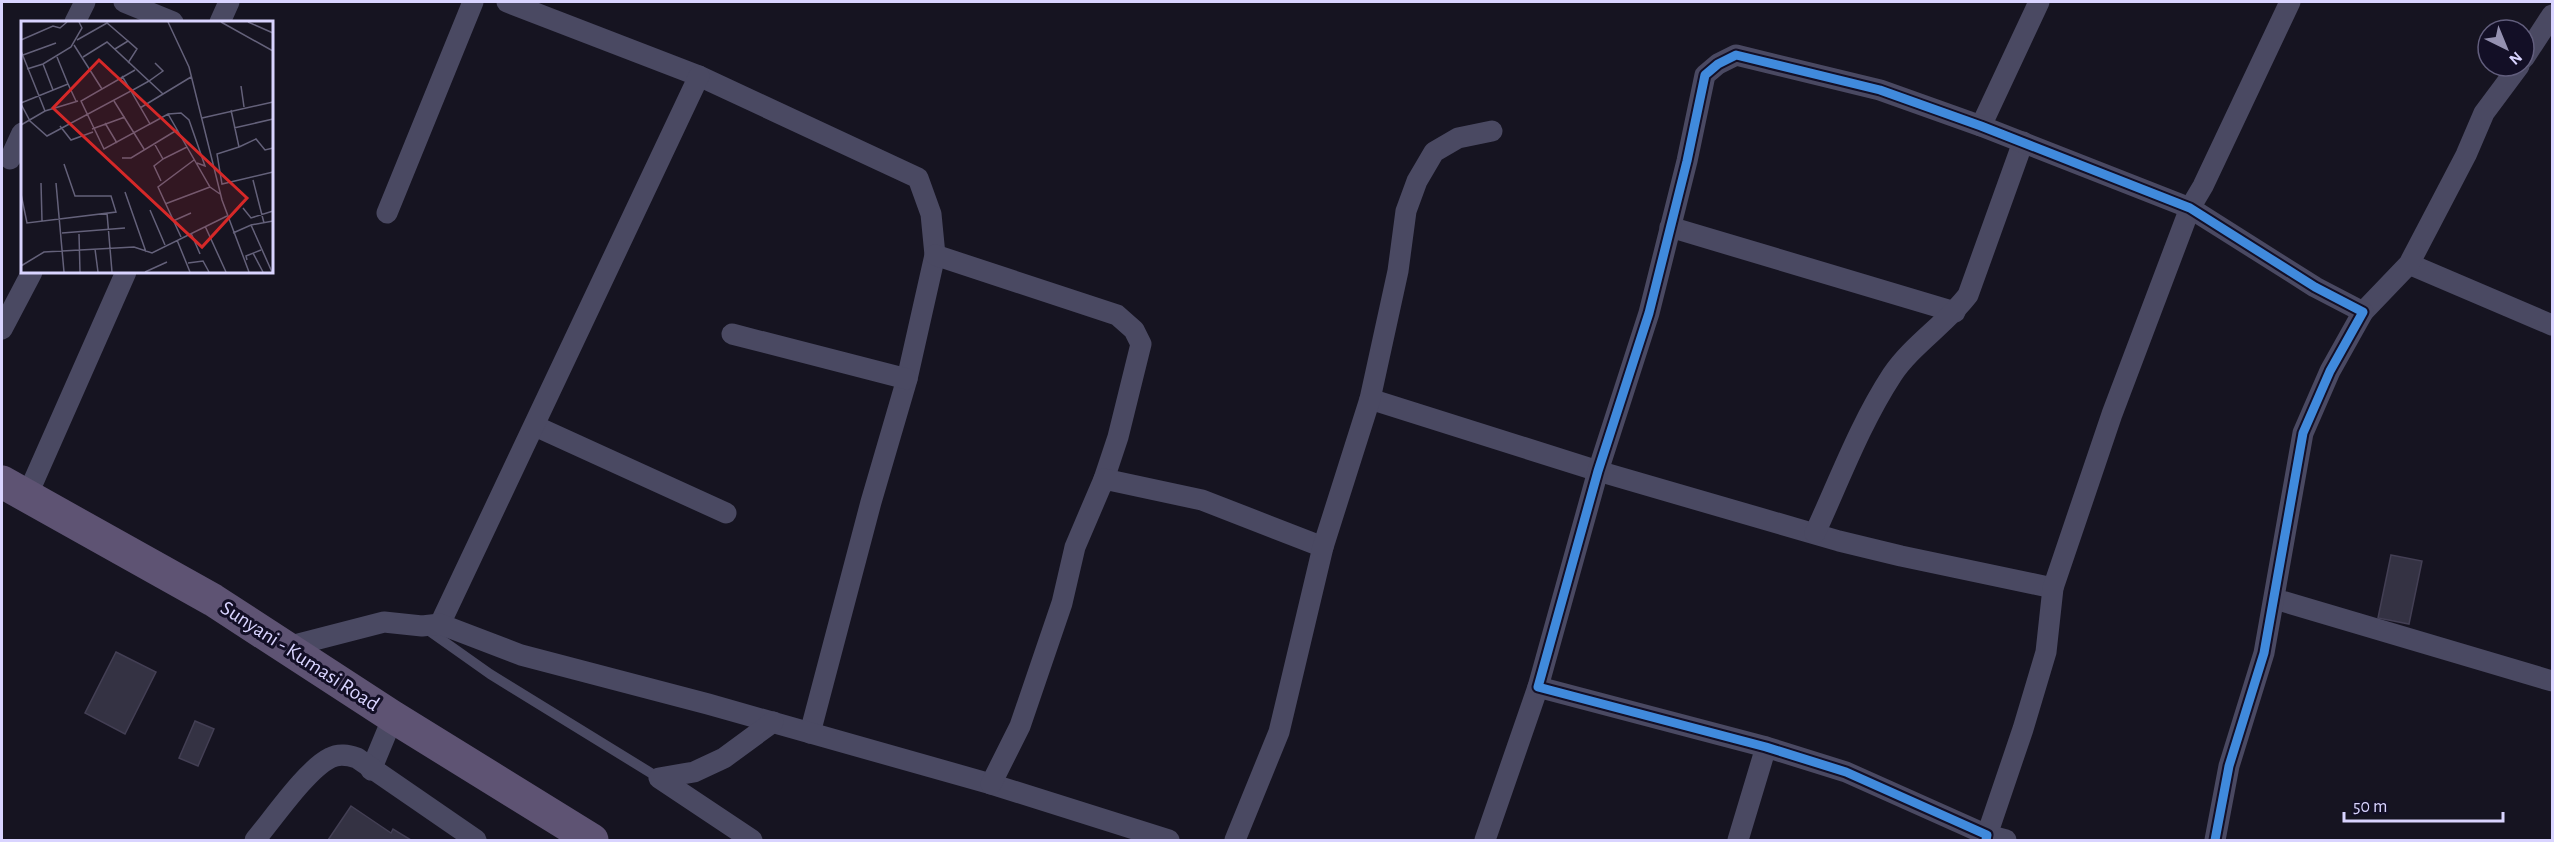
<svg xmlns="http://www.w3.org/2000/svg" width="2554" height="842" font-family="'Alegreya Sans',sans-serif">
<rect width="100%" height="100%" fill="#161421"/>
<g fill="#343243" stroke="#433f54" stroke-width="1.5">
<polygon points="2391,555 2422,561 2409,624 2378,618"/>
<polygon points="116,652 156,672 125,734 85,713"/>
<polygon points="195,721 214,729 198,766 179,758"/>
<polygon points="351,806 391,833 393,829 411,840 328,840"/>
</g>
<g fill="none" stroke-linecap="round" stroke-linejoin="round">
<polyline stroke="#4a4962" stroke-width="10" points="425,628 490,674 659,778"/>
<g stroke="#4a4962" stroke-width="21">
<polyline points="124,2 173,22"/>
<polyline points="507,2 699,76 918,178 931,214 935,255 907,379 871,502 810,733"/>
<polyline points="75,22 85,2"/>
<polyline points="220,22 229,2"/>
<polyline points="2524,58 2552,15"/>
<polyline points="1981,126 2039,2"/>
<polyline points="10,159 22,133"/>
<polyline points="387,213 473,2"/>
<polyline points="1670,227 1955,312"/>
<polyline points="935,255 1117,315 1134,330 1141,344 1118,437 1104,479"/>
<polyline points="2409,264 2552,325"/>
<polyline points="2363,312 2409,264 2466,155 2484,113 2519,66"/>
<polyline points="2,329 32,272"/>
<polyline points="732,334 907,379"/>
<polyline points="1370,399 1598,471 1839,541 1901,556 2053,588"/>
<polyline points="535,426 726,513"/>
<polyline points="27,496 126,272"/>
<path d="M1815,533C1839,481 1860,424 1892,375C1912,345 1946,324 1968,295L2023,142"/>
<polyline points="2275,599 2552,681"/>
<polyline points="440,624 699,76"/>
<polyline points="287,647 384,622 422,626 440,624 521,655 708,704 991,784 1169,840"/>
<polyline points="371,770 393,717"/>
<polyline points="991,784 1020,726 1062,603 1075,547 1104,479 1202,500 1323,547"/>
<path d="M255,840C273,819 306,770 330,758C339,753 348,755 357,758L476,840"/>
<polyline points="752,840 659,778 694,772 724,758 773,722"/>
<polyline points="1235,840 1279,732 1323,547 1370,399 1398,271 1406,211 1417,181 1434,152 1458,138 1492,131"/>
<polyline points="1485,840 1538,687"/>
<polyline points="1738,840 1766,747"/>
<polyline points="1986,840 1987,835 1846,772 1766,747 1538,687 1598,471 1649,313 1687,161 1705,75 1718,64 1736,55 1880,90 1981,126 2190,208 2315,287 2363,312 2330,371 2303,433 2264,653 2229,766 2215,840"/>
<polyline points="2006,840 1987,835 2023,729 2046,652 2053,588 2112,414 2190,208 2203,186 2290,2"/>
</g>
<polyline stroke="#5e5373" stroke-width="33" points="2,482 213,600 393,717 592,840"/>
<g stroke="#130f26" stroke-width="13">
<polyline id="cycleway" points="1986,840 1987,835 1846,772 1766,747 1538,687 1598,471 1649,313 1687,161 1705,75 1718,64 1736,55 1880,90 1981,126 2190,208 2315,287 2363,312 2330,371 2303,433 2264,653 2229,766 2215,840"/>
</g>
<use href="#cycleway" stroke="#408adc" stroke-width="9"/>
</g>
<g text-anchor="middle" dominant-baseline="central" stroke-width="6" stroke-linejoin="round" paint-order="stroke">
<g font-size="21" fill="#d9d4ff" stroke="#130f26">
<text transform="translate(300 656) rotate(33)">Sunyani - Kumasi Road</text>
</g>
</g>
<g transform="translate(21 21)">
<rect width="252" height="252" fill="#161421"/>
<path fill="none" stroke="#64617a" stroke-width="1.5" d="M147,1L168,46L201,179L228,251M200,1L252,30M227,1L252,12M0,19L32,5L39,7L46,1M56,19L86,2L107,20M53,24L81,68M94,28L107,20L116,28L107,42M0,30L24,90M2,34L35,22M36,36L47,63M62,36L86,21L128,60L142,50L134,42M22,43L32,69M6,48L22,43L50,26L61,7L58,1M114,49L60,80L83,128L129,103L110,70L128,60L142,73M220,65L223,86M93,80L123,128M0,82L47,63L55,80M0,83L9,100L26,115L110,70L101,55M119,87L170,56M210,89L218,126L196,133L201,163L252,151M147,93L160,92L168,99L184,145L176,142M181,97L252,81M84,102L96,122M129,103L147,93L189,166L199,173M0,104L24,90L57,80M39,105L50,119L72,111M213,107L252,98M71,108L104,96M133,122L142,138L166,126M218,126L235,118L244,129L252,127M101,137H110L156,109M232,159L243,202M140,160L133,145L142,138M20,162L21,200M35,162L43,251M104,171L125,231M0,173L6,202L95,191L90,175H54L43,143M144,183L189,166M222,187L230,197L252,190M129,189L144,224M86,192L91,251M152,200L170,192M230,204L252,200M184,205L205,251M41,212L104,207M170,212L179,233M212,212L230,204L251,251M58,213L59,251M160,216L137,166L173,139M156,219L169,251M74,228L77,251M232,232L242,251M226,239L225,235L240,229M167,242L182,240L188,251M0,245L23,231L113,226L131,232L206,195M124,251L146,241"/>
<path fill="#d62828" fill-opacity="0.15" stroke="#d62828" stroke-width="3" d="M78,39L226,177L181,226L32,87Z"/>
<rect width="252" height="252" fill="none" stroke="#d9d4ff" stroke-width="3"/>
</g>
<rect width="2554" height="842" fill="none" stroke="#d9d4ff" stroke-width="6"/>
<g transform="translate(2506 48) rotate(137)"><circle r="28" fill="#130f26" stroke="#625e7d" stroke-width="1.5"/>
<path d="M0-4.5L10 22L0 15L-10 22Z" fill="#9591b1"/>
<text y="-9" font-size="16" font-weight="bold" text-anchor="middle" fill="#d9d4ff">N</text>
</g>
<path d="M2344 812v9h159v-9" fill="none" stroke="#d9d4ff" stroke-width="3"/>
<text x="2353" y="812" font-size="18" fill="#d9d4ff" stroke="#130f26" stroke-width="4.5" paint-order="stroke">50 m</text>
</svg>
